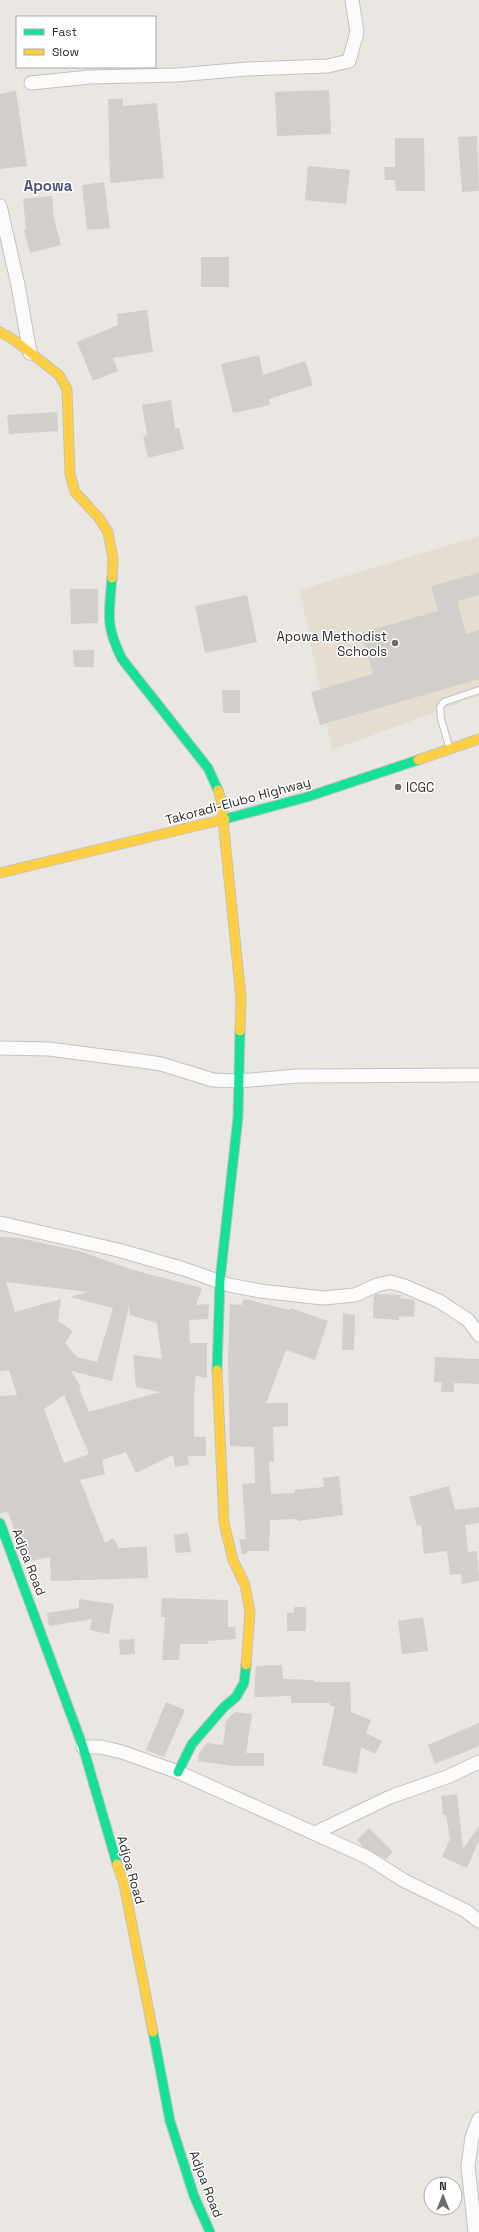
<svg xmlns="http://www.w3.org/2000/svg" width="479" height="2232" font-family="'Space Grotesk',sans-serif">
<rect width="100%" height="100%" fill="#eae6e2"/>
<polygon fill="#e4ddd0" points="479,536 479,696 332,750 300,590"/>
<g fill="#d1cecb" fill-rule="evenodd">
<polygon points="329,90 331,134 277,136 275,92"/>
<polygon points="16,91 27,166 0,169 0,94"/>
<polygon points="108,99 123,99 123,106 157,103 164,178 110,183"/>
<polygon points="477,136 479,191 462,192 458,137"/>
<polygon points="395,138 424,138 425,191 396,191 395,180 385,180 384,167 395,167"/>
<polygon points="308,166 350,170 346,204 305,200"/>
<polygon points="104,182 110,228 87,230 82,185"/>
<polygon points="52,196 54,219 61,245 30,253 24,230 26,229 23,199"/>
<rect x="201" y="257" width="28" height="30"/>
<polygon points="147,310 153,352 113,358 118,371 93,381 77,342 118,325 117,314"/>
<polygon points="259,355 263,375 305,361 313,385 269,399 270,405 233,413 221,364"/>
<polygon points="171,400 175,428 179,428 184,449 148,458 143,436 147,435 142,405"/>
<polygon points="57,412 58,431 9,434 7,415"/>
<polygon points="479,573 479,595 457,601 466,634 479,630 479,679 320,725 311,692 373,674 361,633 438,611 431,586"/>
<polygon points="70,589 98,589 98,623 71,624"/>
<polygon points="247,595 257,642 205,653 195,606"/>
<polygon points="73,650 94,650 94,667 74,667"/>
<polygon points="222,690 240,690 240,713 223,713"/>
<path d="M0,1237L19,1238L79,1251L133,1270L202,1288L196,1305L209,1304L208,1319L189,1320L190,1343H207V1378L196,1376L194,1393V1437H206V1456H188L189,1465L175,1467L173,1455L136,1473L126,1452L102,1460L105,1474L80,1480L105,1543L113,1538L119,1548L147,1547L148,1578L51,1581L50,1557L26,1562L8,1512L0,1513V1396L17,1395L9,1370L0,1371ZM6,1282L88,1292L70,1297L113,1308L97,1362L77,1357L65,1343L73,1331L58,1321L61,1299L15,1312ZM129,1306L130,1315L157,1323L162,1359L133,1355L136,1387L160,1392L89,1412L79,1388L81,1387L71,1371L112,1381ZM64,1395L89,1454L64,1463L44,1409Z"/>
<polygon points="377,1294 401,1295 400,1298 415,1300 414,1317 399,1316 399,1320 373,1318 374,1295"/>
<polygon points="244,1299 290,1310 291,1308 328,1321 315,1360 286,1350 266,1403 288,1403 288,1426 273,1427 274,1462 269,1462 271,1494 295,1493 294,1490 324,1487 323,1478 339,1476 343,1515 298,1521 297,1519 270,1520 269,1551 247,1551 247,1554 242,1554 239,1539 246,1539 242,1484 255,1483 254,1447 230,1446 228,1356 230,1304 242,1305"/>
<polygon points="343,1313 355,1315 354,1350 342,1350"/>
<polygon points="435,1357 479,1359 479,1384 454,1383 454,1392 441,1392 442,1383 434,1382"/>
<polygon points="449,1486 455,1510 479,1507 479,1523 465,1525 468,1552 477,1551 479,1581 462,1584 461,1574 450,1575 447,1551 424,1554 421,1525 417,1526 409,1497"/>
<polygon points="188,1533 191,1552 176,1553 174,1535"/>
<polygon points="162,1598 228,1600 228,1627 235,1627 236,1639 208,1641 208,1644 180,1644 179,1660 162,1660 165,1617 161,1617"/>
<polygon points="79,1599 114,1604 109,1634 90,1630 92,1619 49,1626 47,1613 79,1608"/>
<polygon points="294,1607 306,1607 306,1631 287,1631 287,1613 294,1613"/>
<polygon points="423,1617 428,1651 402,1654 398,1621"/>
<polygon points="134,1639 135,1654 120,1655 119,1640"/>
<polygon points="282,1665 283,1679 314,1680 314,1682 350,1682 351,1712 371,1720 366,1733 382,1741 375,1754 361,1747 357,1774 322,1765 335,1706 330,1706 330,1703 291,1703 291,1696 254,1697 256,1666"/>
<polygon points="166,1702 185,1710 164,1757 146,1750"/>
<polygon points="235,1712 252,1714 246,1753 264,1753 264,1766 233,1766 198,1761 199,1753 207,1743 223,1745 226,1721"/>
<polygon points="479,1723 479,1746 435,1764 428,1745"/>
<polygon points="457,1794 463,1849 479,1826 479,1840 467,1868 442,1857 450,1839 446,1815 443,1815 441,1796"/>
<polygon points="369,1828 393,1852 386,1859 363,1847 357,1840"/>
</g>
<g fill="none" stroke-linecap="round" stroke-linejoin="round">
<g stroke="#c3c2c2" stroke-width="8">
<polyline id="lane" points="449,746 441,719 440,707 444,702 479,690"/>
</g>
<g stroke="#c3c2c2" stroke-width="15">
<g id="street">
<polyline points="31,83 90,77 177,75 247,69 328,66 349,61 357,32 352,0"/>
<polyline points="0,206 18,285 30,353"/>
<polyline points="0,1048 49,1049 141,1061 161,1064 213,1080 239,1081 297,1076 479,1075"/>
<polyline points="0,1223 118,1250 184,1269 229,1285 260,1291 323,1298 355,1295 377,1285 390,1282 404,1286 439,1301 468,1320 479,1335"/>
<polyline points="83,1747 101,1747 122,1752 178,1772 367,1857 403,1880 466,1911 479,1921"/>
<polyline points="315,1833 390,1797 447,1777 479,1762"/>
<polyline points="475,2232 468,2166 472,2137 479,2119"/>
</g>
</g>
<g stroke="#c3c2c2" stroke-width="11">
<g id="fast">
<path d="M112,578C109,614 105,625 122,659L208,768L218,790"/>
<polyline points="225,819 307,797 418,760"/>
<polyline points="217,1370 220,1280 238,1117 240,1031"/>
<polyline points="0,1523 83,1747 117,1864"/>
<polyline points="178,1772 192,1744 224,1707 236,1697 244,1683 246,1665"/>
<polyline points="153,2032 170,2121 194,2196 210,2232"/>
</g>
</g>
<g stroke="#c3c2c2" stroke-width="11">
<g id="slow">
<polyline points="0,332 14,340 59,375 67,389 70,474 75,492 99,518 108,532 113,559 112,578"/>
<polyline points="418,760 479,739"/>
<polyline points="218,790 221,800 241,998 240,1031"/>
<polyline points="0,873 225,819"/>
<polyline points="217,1370 224,1523 233,1560 245,1585 250,1612 246,1665"/>
<polyline points="117,1864 124,1884 153,2032"/>
</g>
</g>
<use href="#lane" stroke="#fcfbfb" stroke-width="6"/>
<use href="#street" stroke="#fcfbfb" stroke-width="13"/>
<use href="#fast" stroke="#16e098" stroke-width="9"/>
<use href="#slow" stroke="#ffcf43" stroke-width="9"/>
</g>
<g fill="#6e6c6b" stroke="#fff" stroke-width="1.5">
<circle cx="395" cy="643" r="4"/>
<circle cx="398" cy="787" r="4"/>
</g>
<g text-anchor="middle" dominant-baseline="central" stroke-width="3" stroke-linejoin="round" paint-order="stroke">
<g font-size="13" fill="#2b2b2b" stroke="#fff" text-anchor="end">
<text x="387" y="636">Apowa Methodist<tspan x="387" dy="15">Schools</tspan></text>
<text x="406" y="787" text-anchor="start">ICGC</text>
</g>
<g font-size="13" fill="#2b2b2b" stroke="#fff">
<text transform="translate(238 801) rotate(-15)">Takoradi-Elubo Highway</text>
<text transform="translate(29 1562) rotate(69)">Adjoa Road</text>
<text transform="translate(131 1870) rotate(74)">Adjoa Road</text>
<text transform="translate(206 2184) rotate(69)">Adjoa Road</text>
</g>
<g font-size="15" font-weight="bold" fill="#4c557c" stroke="#fff">
<text x="48" y="185">Apowa</text>
</g>
</g>
<rect x="16" y="16" width="140" height="52" fill="#ffffff" stroke="#aaaaaa"/>
<rect x="24" y="29" width="20" height="6" fill="#16e098" stroke="#aaaaaa"/>
<text x="52" y="36" font-size="12" fill="#2b2b2b">Fast</text>
<rect x="24" y="49" width="20" height="6" fill="#ffcf43" stroke="#aaaaaa"/>
<text x="52" y="56" font-size="12" fill="#2b2b2b">Slow</text>
<g transform="translate(443 2196)"><circle r="19" fill="#ffffff" stroke="#aaaaaa"/>
<path d="M0-3L7 15L0 10L-7 15Z" fill="#6e6c6b"/>
<text y="-6" font-size="11" font-weight="bold" text-anchor="middle" fill="#2b2b2b">N</text>
</g>
</svg>
